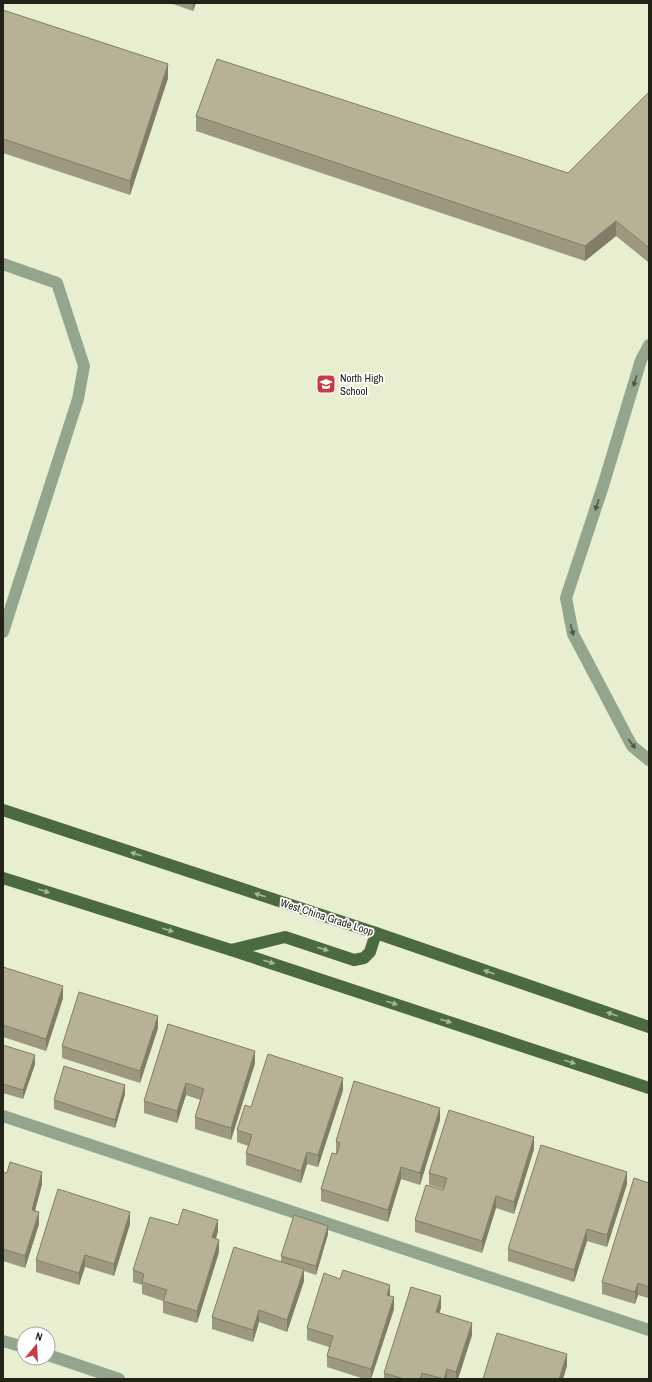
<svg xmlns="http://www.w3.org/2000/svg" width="652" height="1382" font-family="'Archivo Narrow',sans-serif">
<rect width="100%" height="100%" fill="#e8efd1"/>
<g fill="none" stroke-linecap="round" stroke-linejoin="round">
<g stroke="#93a58d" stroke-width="12">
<polyline points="3,264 57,283 84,366 78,399 3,632"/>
<polyline points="649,345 641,360 603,486 566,598 573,634 632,746 649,760"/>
<polyline points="3,1116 649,1330"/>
<polyline points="3,1341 24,1347"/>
<polyline points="48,1355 119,1379"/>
</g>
<g stroke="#4c6a40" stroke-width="12">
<polyline points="3,810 376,933 649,1027"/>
<polyline points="3,878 231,950 649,1088"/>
<polyline points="231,950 285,937 354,960 364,958 370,952 376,933"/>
</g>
</g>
<g fill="#9d9980">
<polygon points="170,3 196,3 193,11"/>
<polygon points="3,10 168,78 130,195 3,153"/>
<polygon points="649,92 648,262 616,236 585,261 196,131 196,116 568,173"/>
<polygon points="3,967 63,998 46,1051 3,1037"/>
<polygon points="168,1024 255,1063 231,1140 195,1129 195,1117 200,1100 186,1095 177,1123 144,1113 144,1101"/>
<polygon points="158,1028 140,1083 62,1058 62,1046"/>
<polygon points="3,1045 35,1064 23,1099 3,1093"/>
<polygon points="343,1090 318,1167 307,1164 301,1183 246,1165 246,1153 248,1146 237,1142 237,1130 251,1107"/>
<polygon points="125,1094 115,1128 54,1109 54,1100"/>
<polygon points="440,1120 420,1185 401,1179 388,1222 321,1201 321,1189 337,1154 336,1153 336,1141"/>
<polygon points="534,1149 514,1214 496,1208 482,1253 415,1232 415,1220 443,1190 443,1189 429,1185 429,1173"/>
<polygon points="3,1172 42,1184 35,1211 39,1224 25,1268 3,1261"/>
<polygon points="649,1183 649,1308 648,1298 638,1295 635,1304 602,1294 602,1282"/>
<polygon points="627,1184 607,1247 587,1241 574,1282 508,1261 508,1249"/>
<polygon points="130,1224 114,1276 85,1267 79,1285 36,1272 36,1260"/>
<polygon points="178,1225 218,1231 216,1239 219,1252 197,1323 163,1313 163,1301 142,1294 142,1285 133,1282 133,1270"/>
<polygon points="328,1234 316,1275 304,1271 304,1281 287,1332 259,1322 253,1342 212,1329 212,1317 281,1262 281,1256"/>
<polygon points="340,1279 390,1296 394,1309 371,1379 364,1379 327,1367 327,1356 329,1347 307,1340 307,1328"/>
<polygon points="441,1308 439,1313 472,1335 458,1379 384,1379 384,1373"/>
</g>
<g fill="#807d68">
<polygon points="193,3 196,3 193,11"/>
<polygon points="168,64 168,78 130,195 130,181"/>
<polygon points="616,221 616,236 585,261 585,246"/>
<polygon points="649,246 649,261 648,262 648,247"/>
<polygon points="63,986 63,998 46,1051 46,1039"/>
<polygon points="158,1016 158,1028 140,1083 140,1071"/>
<polygon points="255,1051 255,1063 231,1140 231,1128"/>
<polygon points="35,1055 35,1064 23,1099 23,1090"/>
<polygon points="343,1078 343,1090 318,1167 318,1155"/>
<polygon points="186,1083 186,1095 177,1123 177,1111"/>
<polygon points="125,1085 125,1094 115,1128 115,1120"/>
<polygon points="440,1108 440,1120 420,1185 420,1173"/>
<polygon points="534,1137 534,1149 514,1214 514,1202"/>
<polygon points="307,1152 307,1164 301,1183 301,1171"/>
<polygon points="401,1167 401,1179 388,1222 388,1210"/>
<polygon points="42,1172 42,1184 32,1222 32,1210"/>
<polygon points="627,1172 627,1184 607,1247 607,1235"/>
<polygon points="496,1196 496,1208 482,1253 482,1241"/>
<polygon points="39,1212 39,1224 25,1268 25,1256"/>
<polygon points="130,1212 130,1224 114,1276 114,1264"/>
<polygon points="218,1220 218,1231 212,1249 212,1237"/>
<polygon points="328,1226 328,1234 316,1275 316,1266"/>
<polygon points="587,1229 587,1241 574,1282 574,1270"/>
<polygon points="219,1240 219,1252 197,1323 197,1311"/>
<polygon points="85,1255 85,1267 79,1285 79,1273"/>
<polygon points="304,1269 304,1281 287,1332 287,1320"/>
<polygon points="638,1283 638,1295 635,1304 635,1292"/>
<polygon points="390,1285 390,1297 387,1295"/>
<polygon points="441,1296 441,1308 436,1324 436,1312"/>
<polygon points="394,1297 394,1309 371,1379 371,1369"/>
<polygon points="259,1310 259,1322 253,1342 253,1330"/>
<polygon points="472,1323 472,1335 458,1379 456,1379 456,1372"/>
<polygon points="567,1354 567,1366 563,1379 559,1379"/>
<polygon points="447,1369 447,1379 444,1379"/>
</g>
<g fill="#b7b295" stroke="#807d68">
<polygon points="3,10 168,64 130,181 3,139"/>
<polygon points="217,59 568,173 649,92 649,246 648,247 616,221 585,246 196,116"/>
<polygon points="3,967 63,986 46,1039 3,1025"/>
<polygon points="79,992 158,1016 140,1071 62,1046"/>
<polygon points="168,1024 255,1051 231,1128 195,1117 204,1089 186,1083 177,1111 144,1101"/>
<polygon points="3,1045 35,1055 23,1090 3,1084"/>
<polygon points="268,1054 343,1078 318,1155 307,1152 301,1171 246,1153 252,1135 237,1130 245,1105 251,1107"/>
<polygon points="64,1066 125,1085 115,1120 54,1100"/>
<polygon points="354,1081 440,1108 420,1173 401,1167 388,1210 321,1189 332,1153 337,1154 340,1143 336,1141"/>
<polygon points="449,1110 534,1137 514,1202 496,1196 482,1241 415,1220 426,1185 443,1190 447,1178 429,1173"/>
<polygon points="541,1145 627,1172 607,1235 587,1229 574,1270 508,1249"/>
<polygon points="10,1162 42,1172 32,1210 39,1212 25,1256 3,1249 3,1172 7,1173"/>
<polygon points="634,1178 649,1183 649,1287 638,1283 635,1292 602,1282"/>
<polygon points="58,1189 130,1212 114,1264 85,1255 79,1273 36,1260"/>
<polygon points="183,1209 218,1220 212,1237 219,1240 197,1311 163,1301 167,1290 142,1282 144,1274 133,1270 150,1217 178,1225"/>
<polygon points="294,1215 328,1226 316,1266 281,1256"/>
<polygon points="234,1247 304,1269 287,1320 259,1310 253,1330 212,1317"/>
<polygon points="343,1270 390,1285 387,1295 394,1297 371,1369 327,1356 333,1336 307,1328 324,1273 340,1279"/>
<polygon points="411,1287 441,1296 436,1312 472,1323 456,1372 447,1369 444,1379 422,1373 420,1379 404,1379 384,1373"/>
<polygon points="497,1333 567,1354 559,1379 483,1379"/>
</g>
<defs><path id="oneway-solid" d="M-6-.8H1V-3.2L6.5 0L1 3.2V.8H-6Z"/></defs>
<g fill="#4f5747">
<use href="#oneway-solid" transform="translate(635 381) rotate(107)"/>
<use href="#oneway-solid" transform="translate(597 505) rotate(108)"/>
<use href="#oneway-solid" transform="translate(572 630) rotate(76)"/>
<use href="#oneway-solid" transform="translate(632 744) rotate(52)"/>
</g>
<g fill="#a6b4a0">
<use href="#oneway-solid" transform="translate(136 854) rotate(-162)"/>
<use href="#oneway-solid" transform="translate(44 891) rotate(17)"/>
<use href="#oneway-solid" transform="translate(260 895) rotate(-162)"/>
<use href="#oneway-solid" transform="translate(168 930) rotate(17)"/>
<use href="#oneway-solid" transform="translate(323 949) rotate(18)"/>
<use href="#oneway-solid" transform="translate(269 962) rotate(18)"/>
<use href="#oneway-solid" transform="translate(489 972) rotate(-161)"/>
<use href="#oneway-solid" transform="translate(392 1003) rotate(18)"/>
<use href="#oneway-solid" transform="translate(612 1014) rotate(-161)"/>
<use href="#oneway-solid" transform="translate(446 1021) rotate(18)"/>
<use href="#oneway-solid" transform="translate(570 1062) rotate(18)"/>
</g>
<defs>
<g id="school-square" transform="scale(1)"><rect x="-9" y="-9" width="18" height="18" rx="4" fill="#c93945" stroke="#fff"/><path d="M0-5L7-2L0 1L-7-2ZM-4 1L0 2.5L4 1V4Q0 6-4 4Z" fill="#fff"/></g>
</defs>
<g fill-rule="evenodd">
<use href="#school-square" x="326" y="384"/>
</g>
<g text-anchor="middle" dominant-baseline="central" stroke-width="3.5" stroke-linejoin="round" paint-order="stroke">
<g font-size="11" fill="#212318" stroke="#fff" text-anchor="start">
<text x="340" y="378">North High<tspan x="340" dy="13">School</tspan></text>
</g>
<g font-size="11" fill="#212318" stroke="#fff">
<text transform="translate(327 917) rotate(18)">West China Grade Loop</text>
</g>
</g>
<rect width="652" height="1382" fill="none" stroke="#212318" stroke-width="8"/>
<g transform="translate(36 1346) rotate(18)"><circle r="19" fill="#ffffff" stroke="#a6a7a3"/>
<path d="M0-3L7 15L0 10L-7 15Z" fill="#c93945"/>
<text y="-6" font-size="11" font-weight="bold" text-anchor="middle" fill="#212318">N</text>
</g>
</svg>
